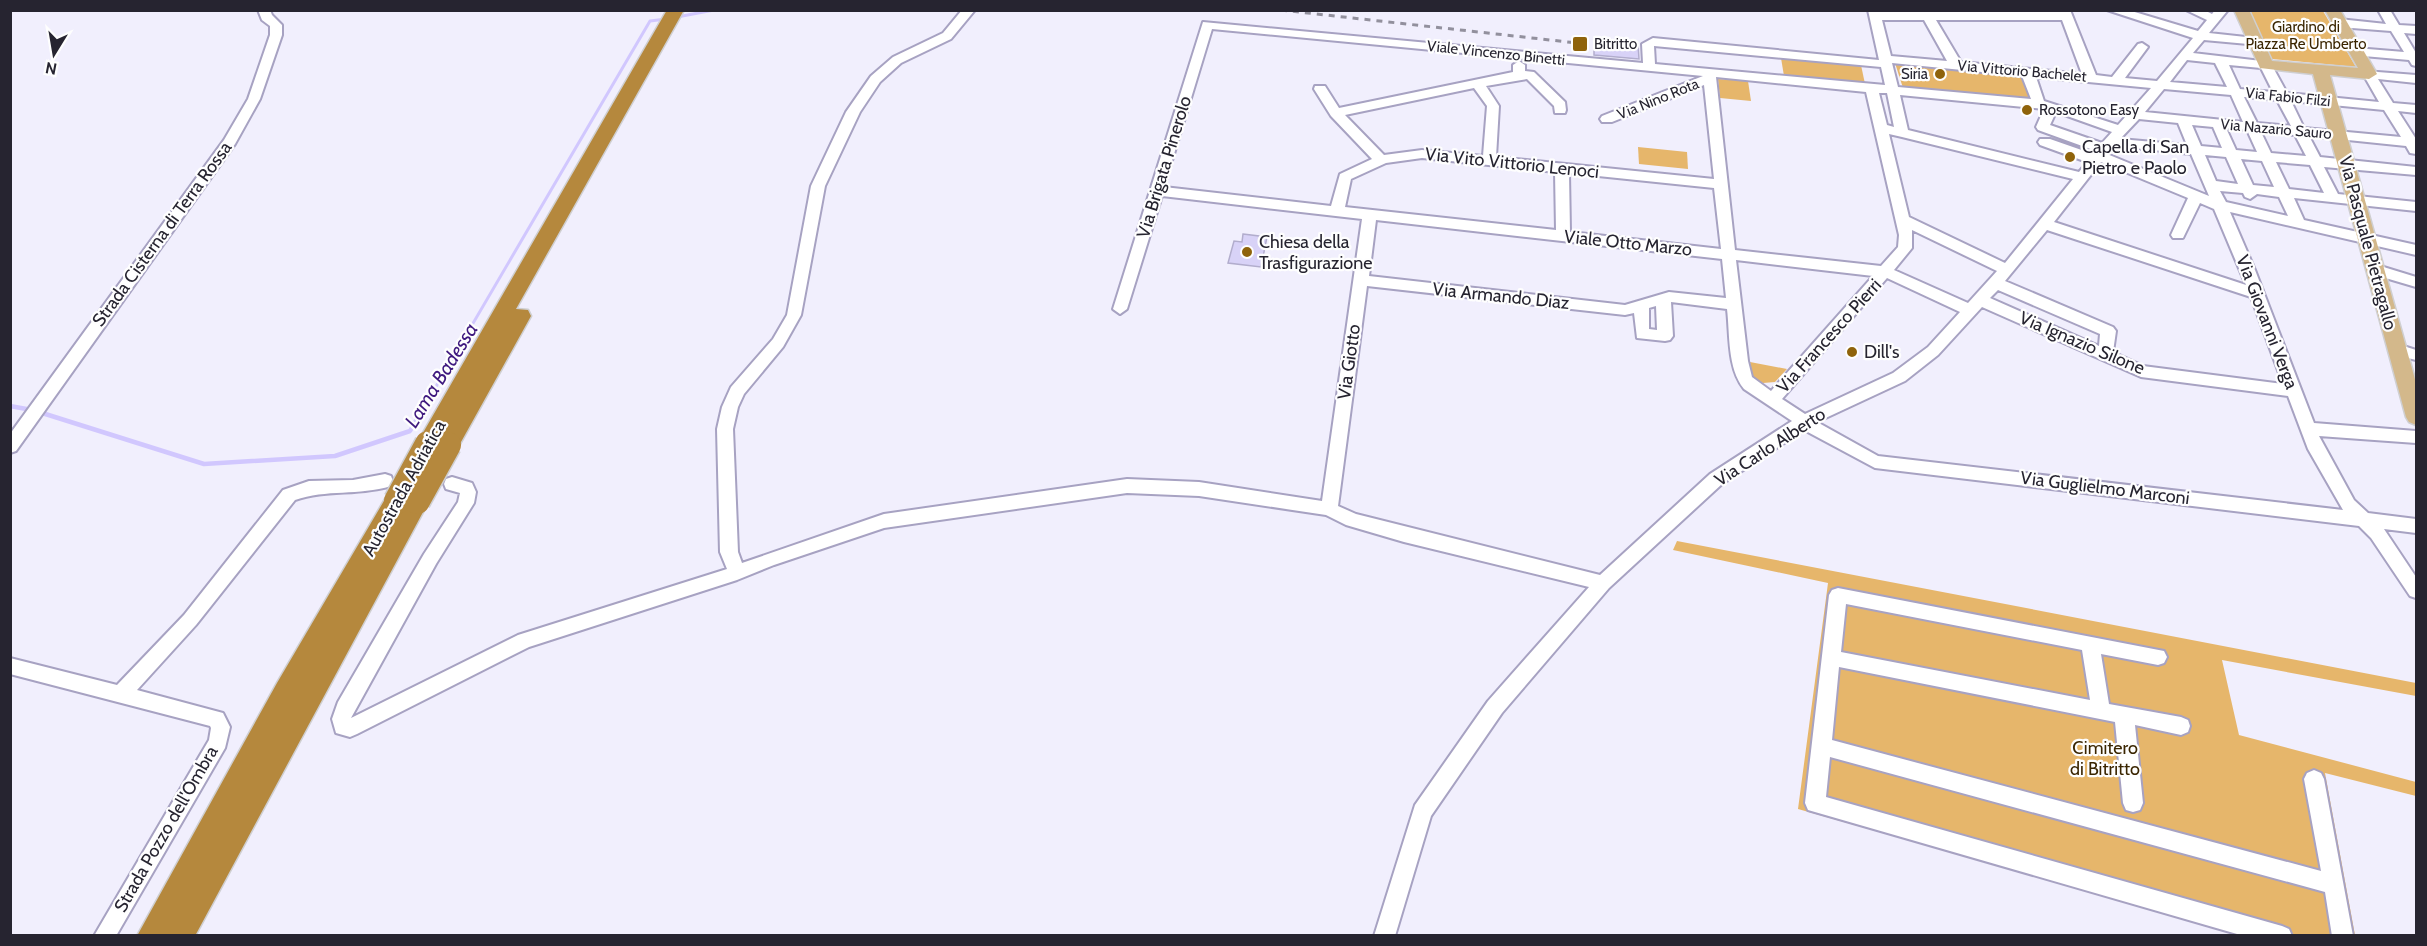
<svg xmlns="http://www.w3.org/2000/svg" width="2427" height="946" font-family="Cabin,sans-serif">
<rect width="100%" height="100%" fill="#f1effd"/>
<g fill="#e6b66b">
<polygon points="2247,11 2323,11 2356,67 2272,59"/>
<polygon points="1781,58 1861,65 1865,84 1784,76"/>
<polygon points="1895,63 2023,75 2031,99 1903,88"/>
<polygon points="1718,79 1748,81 1751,101 1720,98"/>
<polygon points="1638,147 1687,152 1688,169 1639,164"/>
<polygon points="1750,362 1787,369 1775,382 1763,383 1753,378"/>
<polygon points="1677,541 2416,683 2416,696 2222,660 2239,735 2416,782 2416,796 2325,773 2355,935 2244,935 1798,809 1828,583 1673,550"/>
</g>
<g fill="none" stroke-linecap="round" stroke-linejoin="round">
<g stroke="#d1c7fe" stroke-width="3">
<polyline points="677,17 714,10"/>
<polyline points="10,406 14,407"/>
<polyline points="424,407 650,21 666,19"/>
</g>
<g stroke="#d1c7fe" stroke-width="4.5">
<polyline points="10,406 32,410"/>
<polyline points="39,412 204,464 335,456 410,431 425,405"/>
</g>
</g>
<g fill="#d8d2f7" stroke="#b2adcd" stroke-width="1.5">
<polygon points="1594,39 1638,44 1639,59 1594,55"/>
<polygon points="1243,234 1267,237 1261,267 1228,263 1234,241 1242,242"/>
</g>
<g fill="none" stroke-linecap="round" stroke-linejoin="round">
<g stroke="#a7a2c2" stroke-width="4">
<g id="minor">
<polygon points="258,10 270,10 272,15 282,25 282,35 260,99 235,144 16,451 10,453 10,434 224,140 248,99 270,35 270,26 262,20"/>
<path d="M962,10H975L951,39L901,63L880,82L860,112L825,186L801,315L783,347L744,394L738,407L733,429L738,552L742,563L884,514L1127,479L1199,482L1322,501L1362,219L1162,196L1127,309L1120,314L1113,309L1203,22L1643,63L1642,44L1653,38L1879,60L1868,10L1881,12L2070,10L2096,75L2112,77L2138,44L2142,43L2148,47L2125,78L2157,81L2193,38L2107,10H2128L2198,31L2207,20L2186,10H2204L2212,14L2215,10H2228L2209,33L2255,38L2259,39L2261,42L2259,45L2204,40L2193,53L2270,62L2287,93L2379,102L2363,74L2365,71L2416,75V83L2378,79L2393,103L2416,105V113L2398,111L2416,139V154L2410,153L2406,146L2309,136L2320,157L2416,167V175L2324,167L2338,194L2416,202V211L2294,198L2304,220L2416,245V255L2230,212L2255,270L2314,423L2416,431V443L2319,436L2354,500L2368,513L2416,519V533L2384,529L2416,577V598L2410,596L2371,538L2359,526L1875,468L1804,430L1722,484L1609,588L1502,713L1431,816L1395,936H1374L1415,805L1488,701L1589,587L1404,542L1346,525L1326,515L1199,496L1127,493L884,528L774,565L737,580L529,647L357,734L350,737L336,733L332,719L338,702L424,554L458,502L460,493L446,489L444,484L446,479L452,477L472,483L476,492L474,503L436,564L351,718L518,635L727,569L720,552L717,429L722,407L731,387L773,339L787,315L811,186L846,112L871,76L893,57L943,33ZM1882,20H1924L1947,61L1891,56ZM1936,20H2062L2082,74L1961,62ZM1212,29L1703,76L1602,116L1600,119L1602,122H1612L1704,85L1714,179L1496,157L1499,106L1486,86L1527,79L1554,106L1555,113H1565L1566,110L1565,102L1534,72L1525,71V65L1519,61L1513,65V72L1339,108L1325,86H1315L1314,89L1331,116L1372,159L1340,174L1331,206L1164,187ZM1654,46L1881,67L1885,85L1655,64ZM2187,60L2215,63L2227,87L2170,82ZM1892,63L2022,76L2031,99L1898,87ZM2229,65L2261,68L2273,92L2240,89ZM1716,77L1866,92L1899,235L1898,247L1881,266L1735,250ZM2036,77L2151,88L2118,125L2044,101ZM1474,88L1487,106L1483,156L1422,150L1384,155L1345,115ZM2164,89L2231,95L2243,122L2145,112ZM1879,93H1887L1894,127L1887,125ZM1900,95L2044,109L2036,127L2038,130L2096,151L2093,154L2050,139H2040L2038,142L2040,145L2087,162L2079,172L1908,130ZM2244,97L2277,100L2291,126L2257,123ZM2291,101L2384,110L2401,137L2304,128ZM2056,112L2112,132L2102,143L2050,125ZM2139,119L2178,123L2187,145L2120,139ZM2192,125L2213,127L2222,148L2201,146ZM2226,128L2247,130L2257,152L2236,150ZM2261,132L2295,135L2306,156L2271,153ZM1889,134L1902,137L2073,179L2005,263L1909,217ZM2114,146L2191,154L2209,196L2107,154ZM2205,155L2226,157L2238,184L2216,181ZM1422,158L1555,172L1556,230L1345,207L1351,179L1386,163ZM2241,159L2262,161L2274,187L2253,185ZM2101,162L2188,198L2171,235L2173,238H2183L2200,203L2214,209L2246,285L2054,222ZM2276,162L2310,165L2324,193L2289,189ZM1569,173L1714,188L1721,249L1570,232ZM2220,191L2243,193L2245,197L2250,199L2257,194L2279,197L2288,216L2226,202ZM1376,220L1722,259L1726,298L1669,292L1625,305L1369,276ZM1912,230L1997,271L1968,303L1894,270L1912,248ZM2047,230L2251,297L2283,384L2143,366L2113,352L2116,331L2113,327L2005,281ZM1736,260L1873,276L1771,391L1752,377L1748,361ZM1887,278L1960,312L1928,347L1893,373L1805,414L1782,399ZM1367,286L1625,315L1634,313L1637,338L1665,341L1670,340L1673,336L1671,302L1727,309C1730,334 1727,368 1744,389L1792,421L1710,474L1600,575L1356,514L1338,506ZM1998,290L2100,334L2099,346L1990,298ZM1656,306L1657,330L1649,329V308ZM1982,307L2141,377L2288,396L2308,449L2343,510L1878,456L1817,422L1905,381L1938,355Z"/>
<polygon points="2378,10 2390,10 2399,25 2416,26 2416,34 2404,33 2416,53 2416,66 2412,65 2409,60 2352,55 2350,52 2356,48 2404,52 2391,31 2339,27 2333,23 2339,19 2386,24"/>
<polygon points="2377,265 2416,277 2416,287 2372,274 2370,270"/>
<polygon points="2397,344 2416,350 2416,360 2392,354 2389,350 2392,346"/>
<path d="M385,474L391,476L393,481L391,486C359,496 326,489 295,500L196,625L137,690L223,713L230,727L225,748L116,936H94L209,740L211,728L210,726L10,674V658L117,685L184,615L283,490L309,481L353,480Z"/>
<path d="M1838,588L2164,651L2167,657L2164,663L2158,665L2101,654L2109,704L2181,717L2188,720L2190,726L2188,732L2181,735L2135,725L2143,803L2140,810L2133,812L2126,810L2123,803L2115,722L1839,667L1832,740L2321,871L2304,779L2307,773L2314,770L2321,773L2324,779L2353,936H2332L2325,892L1830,757L1826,797L2282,926L2289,929L2292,936H2244L1808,810L1805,803L1829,595L1832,590ZM1846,604L2082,650L2090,700L1841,652Z"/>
</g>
</g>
<g stroke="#cfcfd1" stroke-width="3">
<polygon id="major" points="2234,10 2249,10 2272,61 2358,68 2325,10 2340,10 2377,74 2369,79 2330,75 2416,383 2416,425 2409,422 2406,417 2313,74 2260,68"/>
</g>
<g stroke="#cfcfd1" stroke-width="3">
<g id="highway">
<polygon points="667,10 684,10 516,309 528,310 531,316 456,451 448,454 440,451 438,448 428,453 420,450 416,444 420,438"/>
<polygon points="397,491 407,497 417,491 426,494 429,501 195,936 137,936 277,683 388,494"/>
</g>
</g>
<use href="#minor" fill="#fff" fill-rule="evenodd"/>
<use href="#major" fill="#d3b88b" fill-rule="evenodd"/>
<use href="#highway" fill="#b5883d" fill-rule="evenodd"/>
<polyline stroke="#92909d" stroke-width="3" stroke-dasharray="6 6" stroke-linecap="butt" points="1281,10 1586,44"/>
<g stroke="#cfcfd1" stroke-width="29" stroke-linecap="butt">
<g id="highway-bridge">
<polyline points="397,501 428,444"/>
<polyline points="417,501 448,445"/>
</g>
</g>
<use href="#highway-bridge" stroke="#b5883d" stroke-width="26"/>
</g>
<g fill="#8f630b" stroke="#fefefe" stroke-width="2">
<rect x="1572" y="36" width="16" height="16" rx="3"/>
<circle cx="1940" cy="74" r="6"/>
<circle cx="2027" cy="110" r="6"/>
<circle cx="2070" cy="157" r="6"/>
<circle cx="1247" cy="252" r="6"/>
<circle cx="1852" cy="352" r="6"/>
</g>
<g text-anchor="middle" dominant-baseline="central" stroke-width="4.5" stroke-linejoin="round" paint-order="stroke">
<g font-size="15" fill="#3a2500" stroke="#fefefe">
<text x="2306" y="27">Giardino di<tspan x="2306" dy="17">Piazza Re Umberto</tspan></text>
</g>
<g font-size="15" fill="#262430" stroke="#fefefe" text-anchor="start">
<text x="1594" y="44">Bitritto</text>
<text x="1928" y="74" text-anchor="end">Siria</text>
<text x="2039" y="110">Rossotono Easy</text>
</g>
<g font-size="15" fill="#262430" stroke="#fefefe">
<text transform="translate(1496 53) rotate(6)">Viale Vincenzo Binetti</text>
<text transform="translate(2022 71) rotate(5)">Via Vittorio Bachelet</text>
<text transform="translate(2288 97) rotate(6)">Via Fabio Filzi</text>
<text transform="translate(1658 99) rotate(-22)">Via Nino Rota</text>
<text transform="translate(2276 129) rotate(5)">Via Nazario Sauro</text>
</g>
<g font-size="18" fill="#262430" stroke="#fefefe" text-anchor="start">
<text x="2082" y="147">Capella di San<tspan x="2082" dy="21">Pietro e Paolo</tspan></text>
<text x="1259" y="242">Chiesa della<tspan x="1259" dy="21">Trasfigurazione</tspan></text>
<text x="1864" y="352">Dill's</text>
</g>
<g font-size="18" fill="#262430" stroke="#fefefe">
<text transform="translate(1512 163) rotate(6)">Via Vito Vittorio Lenoci</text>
<text transform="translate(1164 167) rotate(-73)">Via Brigata Pinerolo</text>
<text transform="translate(162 234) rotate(-54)">Strada Cisterna di Terra Rossa</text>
<text transform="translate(1628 243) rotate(6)">Viale Otto Marzo</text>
<text transform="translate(2368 243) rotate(75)">Via Pasquale Pietragallo</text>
<text transform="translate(1501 296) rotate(6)">Via Armando Diaz</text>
<text transform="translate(2267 322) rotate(69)">Via Giovanni Verga</text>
<text transform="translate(1829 336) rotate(-48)">Via Francesco Pierri</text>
<text transform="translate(2082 343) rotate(23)">Via Ignazio Silone</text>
<text transform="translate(1349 362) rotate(-82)">Via Giotto</text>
<text transform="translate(1770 447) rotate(-33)">Via Carlo Alberto</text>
<text transform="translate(404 488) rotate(-61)">Autostrada Adriatica</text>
<text transform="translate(2105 488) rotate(7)">Via Guglielmo Marconi</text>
<text transform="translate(166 829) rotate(-60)">Strada Pozzo dell'Ombra</text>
</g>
<g font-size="18" fill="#3a2500" stroke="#fefefe">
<text x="2105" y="748">Cimitero<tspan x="2105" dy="21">di Bitritto</tspan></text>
</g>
<g font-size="20" font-style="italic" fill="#3f197f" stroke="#fefefe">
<text transform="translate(441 375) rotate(-58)">Lama Badessa</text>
</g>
</g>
<rect width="2427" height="946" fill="none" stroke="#262430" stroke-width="24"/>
<g transform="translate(54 54) rotate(191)" stroke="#fefefe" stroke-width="4.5" paint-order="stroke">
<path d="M0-4.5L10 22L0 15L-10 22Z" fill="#262430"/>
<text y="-9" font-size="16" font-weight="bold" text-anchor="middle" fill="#262430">N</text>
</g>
</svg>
